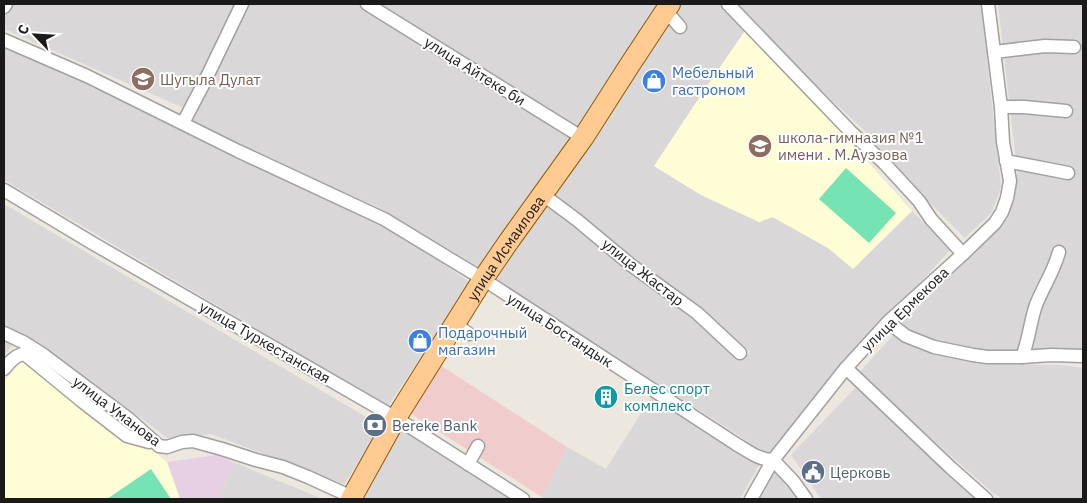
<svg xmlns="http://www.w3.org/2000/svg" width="1087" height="503" font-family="'IBM Plex Sans',sans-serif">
<rect width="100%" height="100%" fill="#ede8df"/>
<g fill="#d9d7d7">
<polygon points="4,4 237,4 188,110 4,29"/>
<polygon points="250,4 358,4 577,140 486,271 376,206 274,162 191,120"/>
<polygon points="381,4 665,4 584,132"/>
<polygon points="677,4 725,4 747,28 709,83 654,166 701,195 759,222 772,217 828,248 853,268 912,211 951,249 893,312 769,455 496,280 546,205 675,306 744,359 750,352 691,300 642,266 552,195"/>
<polygon points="730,4 981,4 1001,187 992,212 965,238 926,199 868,134"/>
<polygon points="998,4 1083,4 1083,349 1021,355 976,355 924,341 898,327 1008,218 1015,194 1017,170"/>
<polygon points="4,45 183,126 373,216 471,283 388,406 4,180"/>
<polygon points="4,204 383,427 344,484 211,434 169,439 40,343 22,334 4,355"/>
<polygon points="894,334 941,353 978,364 1061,365 1083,368 1083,499 1003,499 992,492 858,374"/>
<polygon points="856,387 975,499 821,499 791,455"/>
<polygon points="655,391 762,460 740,499 545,499 542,497 567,447 606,469"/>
<polygon points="400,424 515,499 359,499"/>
<polygon points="233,462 323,499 220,499"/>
<polygon points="778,467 797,499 759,499"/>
</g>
<polygon fill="#f0cccc" points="440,365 567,447 542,497 410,413"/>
<polygon fill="#e7d0e3" points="217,455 233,462 220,499 180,499 167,462"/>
<g fill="#fffdd6">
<polygon points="747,28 912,211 853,269 828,248 773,217 759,222 701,195 654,166 709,83"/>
<polygon points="27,354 36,357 167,462 180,499 4,499 4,382"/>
</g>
<g fill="#76e3b4">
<polygon points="846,168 896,213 869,243 819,199"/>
<polygon points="151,469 171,499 107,499"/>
</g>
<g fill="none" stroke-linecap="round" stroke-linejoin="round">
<g stroke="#a1a1a1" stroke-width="15">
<g id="minor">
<polyline points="367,4 583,138"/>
<polyline points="728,4 850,131 884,163 919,201 931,219 963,254"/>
<polyline points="4,7 6,4"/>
<polyline points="665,10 680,27"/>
<path d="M4,40L87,76L238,151L384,219L483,279L736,444C748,451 759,460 773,460L793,481L806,499"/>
<polyline points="994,52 1045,46 1074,47"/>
<polyline points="1001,107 1024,107 1066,111"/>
<polyline points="183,123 204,83 242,4"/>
<polyline points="1006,161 1068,173"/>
<polyline points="4,190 94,244 396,418 523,499"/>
<polyline points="542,194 577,220 631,265 697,313 740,353"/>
<polyline points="888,322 906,336 934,347 973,355 987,357 1022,357 1051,355 1083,356"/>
<polyline points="455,324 469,334"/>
<polyline points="4,333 25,343 41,353 129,419 159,446 167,447 182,442 193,441 222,449 256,460 283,467 308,477 352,497"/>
<path d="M1022,357C1029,340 1030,322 1036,305C1043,287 1054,271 1059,252"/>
<polyline points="846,368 950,467 986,499"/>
<path d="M4,369C9,363 13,357 22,354L27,356L83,402L127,436L149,442L153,441"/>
<polyline points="468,464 478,446"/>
<polyline points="751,499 773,460 846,368 888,322 963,254 995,223 1002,212 1007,198 1010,181 1003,142 1001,107 988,4"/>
</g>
</g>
<g stroke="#915b00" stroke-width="22">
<g id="primary">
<path id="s1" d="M351,499L396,418L483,279L509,241L583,138L631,63L670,4"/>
</g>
</g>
<use href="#minor" stroke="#fff" stroke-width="12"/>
<use href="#primary" stroke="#ffcb92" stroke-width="20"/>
</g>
<defs>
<g id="school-disc" transform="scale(1.25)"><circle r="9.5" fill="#8d6e63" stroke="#fff"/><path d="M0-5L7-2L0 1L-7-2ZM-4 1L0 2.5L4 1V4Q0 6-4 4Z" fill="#fff"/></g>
<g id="shop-disc" transform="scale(1.25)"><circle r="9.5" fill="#3f7fe0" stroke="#fff"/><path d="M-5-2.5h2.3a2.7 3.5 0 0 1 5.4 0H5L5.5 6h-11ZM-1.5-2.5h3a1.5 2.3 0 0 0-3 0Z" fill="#fff"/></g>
<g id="building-disc" transform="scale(1.25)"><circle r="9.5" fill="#0f9aa8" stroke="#fff"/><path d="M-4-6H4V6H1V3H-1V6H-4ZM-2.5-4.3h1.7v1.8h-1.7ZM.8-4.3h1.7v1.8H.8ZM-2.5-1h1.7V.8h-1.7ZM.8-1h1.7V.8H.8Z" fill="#fff"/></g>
<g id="bank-disc" transform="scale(1.25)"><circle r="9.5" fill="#5c6f8a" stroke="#fff"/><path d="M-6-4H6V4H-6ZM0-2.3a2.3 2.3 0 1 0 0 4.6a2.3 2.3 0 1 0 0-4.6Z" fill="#fff"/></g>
<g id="civic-disc" transform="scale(1.25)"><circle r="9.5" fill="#5c6f8a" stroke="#fff"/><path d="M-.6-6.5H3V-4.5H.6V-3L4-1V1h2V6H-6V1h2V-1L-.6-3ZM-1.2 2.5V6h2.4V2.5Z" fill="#fff"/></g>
</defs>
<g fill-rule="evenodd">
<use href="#school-disc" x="143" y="79"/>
<use href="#shop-disc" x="654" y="81"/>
<use href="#school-disc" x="760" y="146"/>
<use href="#shop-disc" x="420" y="341"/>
<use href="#building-disc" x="606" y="397"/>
<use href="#bank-disc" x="375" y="425"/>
<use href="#civic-disc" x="813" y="472"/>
</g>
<g text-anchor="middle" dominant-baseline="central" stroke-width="4" stroke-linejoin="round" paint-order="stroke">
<g font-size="15" fill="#1a1a1a" stroke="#fff">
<text transform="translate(475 71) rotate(32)">улица Айтеке би</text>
<text stroke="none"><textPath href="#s1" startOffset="295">улица Исмаилова</textPath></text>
<text transform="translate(643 272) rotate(38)">улица Жастар</text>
<text transform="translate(905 309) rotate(-44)">улица Ермекова</text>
<text transform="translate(560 330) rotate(33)">улица Бостандык</text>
<text transform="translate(265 342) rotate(30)">улица Туркестанская</text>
<text transform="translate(117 411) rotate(37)">улица Уманова</text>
</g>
<g font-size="15" fill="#366cbe" stroke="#fff" text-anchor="start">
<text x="672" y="72">Мебельный<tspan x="672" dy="17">гастроном</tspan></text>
<text x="438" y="332">Подарочный<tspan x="438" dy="17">магазин</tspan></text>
</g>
<g font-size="15" fill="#785e54" stroke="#fff" text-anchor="start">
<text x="160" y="79">Шугыла Дулат</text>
<text x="778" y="137">школа-гимназия №1<tspan x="778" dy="17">имени . М.Ауэзова</tspan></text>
</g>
<g font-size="15" fill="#0d838f" stroke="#fff" text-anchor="start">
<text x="624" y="388">Белес спорт<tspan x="624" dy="17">комплекс</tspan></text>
</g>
<g font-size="15" fill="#4e5e75" stroke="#fff" text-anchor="start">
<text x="392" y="425">Bereke Bank</text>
<text x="830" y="472">Церковь</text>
</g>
</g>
<rect width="1087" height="503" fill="none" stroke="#1a1a1a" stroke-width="10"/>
<g transform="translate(35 35) rotate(295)" stroke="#ffffff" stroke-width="4" paint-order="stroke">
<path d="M0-4L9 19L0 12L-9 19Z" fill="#1a1a1a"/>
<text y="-8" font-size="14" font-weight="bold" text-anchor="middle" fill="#1a1a1a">С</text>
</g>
</svg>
